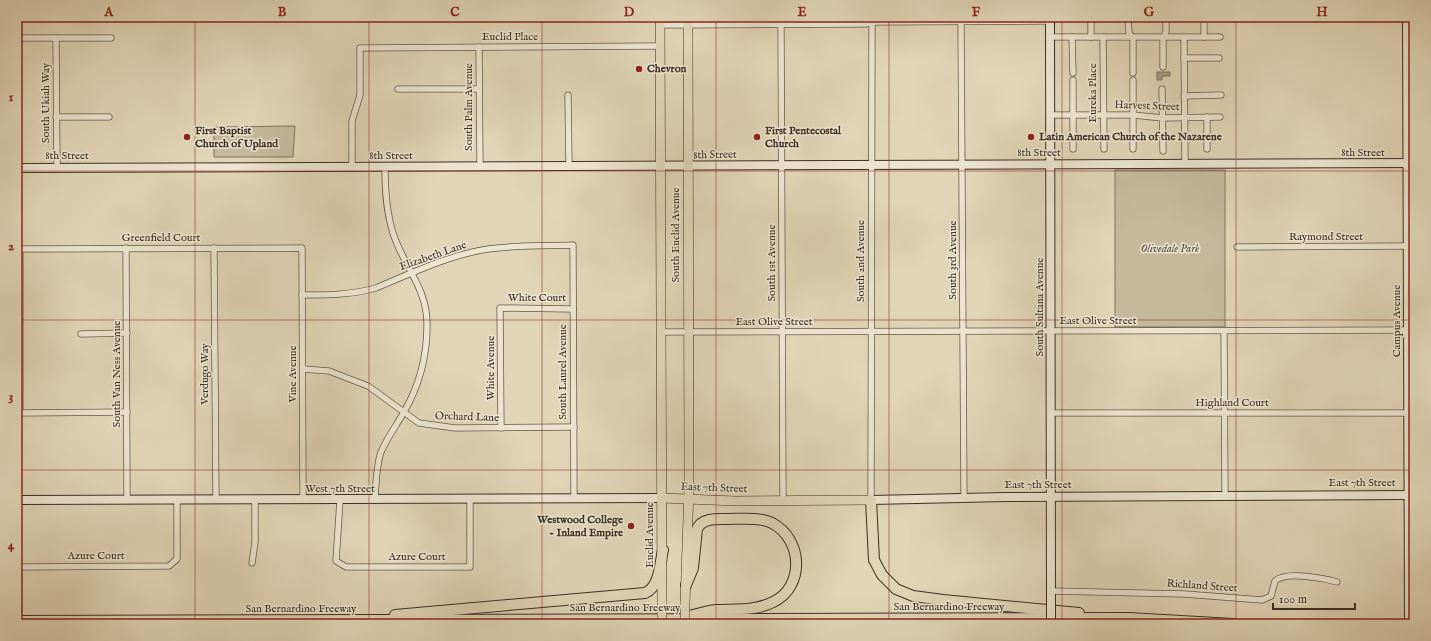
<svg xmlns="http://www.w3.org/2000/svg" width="1431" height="641" font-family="'IM FELL English',serif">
<rect width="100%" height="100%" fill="#e0d5b6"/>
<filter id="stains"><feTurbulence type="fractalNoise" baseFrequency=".005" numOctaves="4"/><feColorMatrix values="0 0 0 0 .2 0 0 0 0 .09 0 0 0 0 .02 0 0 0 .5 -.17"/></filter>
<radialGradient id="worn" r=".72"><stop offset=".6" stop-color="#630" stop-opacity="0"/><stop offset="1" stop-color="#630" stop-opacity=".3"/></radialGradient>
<g fill="#c4b99d" stroke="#7f7460">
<polygon points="295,126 293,157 214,157 214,127"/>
<rect x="1115" y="170" width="110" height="157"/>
</g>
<polygon fill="#a89d84" stroke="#7c715e" points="1157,72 1170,72 1170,76 1162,76 1162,80 1157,80"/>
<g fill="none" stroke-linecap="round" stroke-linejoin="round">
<g stroke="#645848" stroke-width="7">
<g id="street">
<polyline points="870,17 872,22 871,500"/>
<polyline points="1062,17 1090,17"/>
<polyline points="1128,17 1129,33 1133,38 1133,73"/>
<polyline points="961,22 964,498"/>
<polyline points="781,24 783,501"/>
<polyline points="660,25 866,24 872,22 1050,21"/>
<polyline points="1050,37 1220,37"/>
<polyline points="1072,37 1073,73"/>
<polyline points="1091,37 1091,17"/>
<polyline points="1103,37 1104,149"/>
<polyline points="1204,37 1204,17"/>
<polyline points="17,38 111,38"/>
<polyline points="56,38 57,167"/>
<polyline points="1184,38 1185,164"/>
<polyline points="479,47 480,166"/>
<polyline points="1184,58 1219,58"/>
<polyline points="1163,67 1163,38 1166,32 1166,17"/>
<polyline points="1073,80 1073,149"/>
<polyline points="1133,80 1133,149"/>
<polyline points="398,89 479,89"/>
<polyline points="1162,89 1163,151"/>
<polyline points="568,95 569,166"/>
<polyline points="1184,96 1221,95"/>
<polyline points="1050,115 1133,115 1163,118 1220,117"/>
<polyline points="56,117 109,117"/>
<polyline points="1207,117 1207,149"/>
<polyline points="352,167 352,121 360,95 360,48 660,46"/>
<polyline points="1237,247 1414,246"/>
<polyline points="126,248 127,500"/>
<polyline points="214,248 216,499"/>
<path d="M302,295C327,295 351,295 376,288C412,273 449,255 488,249C516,245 545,246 573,245L574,498"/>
<polyline points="1224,331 1225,496"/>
<polyline points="662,332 1414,330"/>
<polyline points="81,334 127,333"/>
<polyline points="303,369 329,371 368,386 419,423 455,428 574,427"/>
<polyline points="17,413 127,412"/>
<polyline points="20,413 20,249 302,248 303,500"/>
<polyline points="1051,413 1414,413"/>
<polyline points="501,428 500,308 573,309"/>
<polyline points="340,500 336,561 346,567 470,567 470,499"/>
<path d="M375,500C376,484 376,467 381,452C387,438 396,426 404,412C419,386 427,356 427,326C428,288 403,266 393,233C386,211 385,190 385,167"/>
<polyline points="252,563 255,542 255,499"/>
<polyline points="17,567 169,566 177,559 177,500"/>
<path d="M1051,591L1184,594L1262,600L1271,596L1275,581C1286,571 1323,578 1337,582"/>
</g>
</g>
<g stroke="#3a2f24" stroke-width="10">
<g id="secondary">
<polyline points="1407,17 1409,624"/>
<polyline points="1050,21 1051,594"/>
<polyline points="17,168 1414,163"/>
<polyline points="17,500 662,498"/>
<polyline points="871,500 1006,497 1413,495"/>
</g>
</g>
<g stroke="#3a2f24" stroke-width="10">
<g id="primary">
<polyline points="660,17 662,603"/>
<polyline points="662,498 735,501 871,500"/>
<polyline points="685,603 689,490 688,17"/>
</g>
</g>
<g stroke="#3a2f24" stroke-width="12">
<g id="highway">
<polyline points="871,500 874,560 882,575 896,589 913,596 943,600 1079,613"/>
<path d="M686,585L693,568L697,529C702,518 716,519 727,519C741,519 759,517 772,523C803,539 805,587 773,602C756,611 734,609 716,610C707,611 698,614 689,616"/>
<path d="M395,615L645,593C660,587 660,563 663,550"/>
<polyline points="17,621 1129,618 1233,624"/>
</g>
</g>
<use href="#street" stroke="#ebe4d0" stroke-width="5.5"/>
<use href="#secondary" stroke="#ebe4d0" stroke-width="8"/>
<use href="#primary" stroke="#e0d5b6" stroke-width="9"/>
<use href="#highway" stroke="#e0d5b6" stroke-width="10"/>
<g stroke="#3a2f24" stroke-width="10" stroke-linecap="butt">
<polyline id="secondary-bridge" points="1051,594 1051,624"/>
</g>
<g stroke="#3a2f24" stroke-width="10" stroke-linecap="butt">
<g id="primary-bridge">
<polyline points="662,624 662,603"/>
<polyline points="685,624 685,603"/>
</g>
</g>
<use href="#secondary-bridge" stroke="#ebe4d0" stroke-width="8"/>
<use href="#primary-bridge" stroke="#e0d5b6" stroke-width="9"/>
</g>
<path fill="none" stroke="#8f2418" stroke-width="1" stroke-opacity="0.55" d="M195,17V624M369,17V624M542,17V624M716,17V624M889,17V624M1062,17V624M1236,17V624M17,171H1414M17,320H1414M17,470H1414"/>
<g fill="#8f2418" stroke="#ebe4d0" stroke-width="1.5">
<circle cx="639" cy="69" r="4"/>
<circle cx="187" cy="137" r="4"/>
<circle cx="757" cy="137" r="4"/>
<circle cx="1031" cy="137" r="4"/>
<circle cx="631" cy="526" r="4"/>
</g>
<g text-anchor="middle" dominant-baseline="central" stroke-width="3" stroke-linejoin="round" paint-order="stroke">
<g font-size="11" fill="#3a2f24" stroke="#ebe4d0">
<text x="510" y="37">Euclid Place</text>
<text transform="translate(1093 93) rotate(-90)">Eureka Place</text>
<text transform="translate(46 103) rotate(-90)">South Ukiah Way</text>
<text transform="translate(1147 106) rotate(2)">Harvest Street</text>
<text transform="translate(469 107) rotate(-90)">South Palm Avenue</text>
<text x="1039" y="153">8th Street</text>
<text x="1363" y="153">8th Street</text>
<text transform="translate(715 155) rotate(-1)">8th Street</text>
<text x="67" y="156">8th Street</text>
<text x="391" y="156">8th Street</text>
<text transform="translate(676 235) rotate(-90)">South Euclid Avenue</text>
<text x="1326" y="237">Raymond Street</text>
<text x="161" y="238">Greenfield Court</text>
<text transform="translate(433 256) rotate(-19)">Elizabeth Lane</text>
<text transform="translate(953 260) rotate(-90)">South 3rd Avenue</text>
<text transform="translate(861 261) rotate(-90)">South 2nd Avenue</text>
<text transform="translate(772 263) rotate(-90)">South 1st Avenue</text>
<text x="537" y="298">White Court</text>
<text transform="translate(1040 307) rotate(-90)">South Sultana Avenue</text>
<text x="1098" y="321">East Olive Street</text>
<text transform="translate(1397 321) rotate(-90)">Campus Avenue</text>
<text x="774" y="322">East Olive Street</text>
<text transform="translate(491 368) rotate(-90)">White Avenue</text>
<text transform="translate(563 372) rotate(-90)">South Laurel Avenue</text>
<text transform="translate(117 374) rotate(-90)">South Van Ness Avenue</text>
<text transform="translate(205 374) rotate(-90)">Verdugo Way</text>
<text transform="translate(293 374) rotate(-90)">Vine Avenue</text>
<text x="1232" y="403">Highland Court</text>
<text transform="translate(467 417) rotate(2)">Orchard Lane</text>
<text x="1362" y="483">East 7th Street</text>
<text x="1038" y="485">East 7th Street</text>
<text transform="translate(714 488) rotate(2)">East 7th Street</text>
<text x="340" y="489">West 7th Street</text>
<text transform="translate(650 535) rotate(-90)">Euclid Avenue</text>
<text x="96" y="556">Azure Court</text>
<text x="417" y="557">Azure Court</text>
<text transform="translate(1202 586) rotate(4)">Richland Street</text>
<text x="949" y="607">San Bernardino Freeway</text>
<text x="625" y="608">San Bernardino Freeway</text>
<text x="301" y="609">San Bernardino Freeway</text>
</g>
<g font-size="11" font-weight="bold" fill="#3a2f24" stroke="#ebe4d0" text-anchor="start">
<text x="647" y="69">Chevron</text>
<text x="195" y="131">First Baptist<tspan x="195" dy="13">Church of Upland</tspan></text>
<text x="765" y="131">First Pentecostal<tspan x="765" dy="13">Church</tspan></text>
<text x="1039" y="137">Latin American Church of the Nazarene</text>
<text x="623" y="520" text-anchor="end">Westwood College<tspan x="623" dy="13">- Inland Empire</tspan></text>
</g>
<g font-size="11" font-style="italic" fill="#564b3c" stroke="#ebe4d0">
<text x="1170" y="249">Olivedale Park</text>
</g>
</g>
<rect width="1431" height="641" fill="none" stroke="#e0d5b6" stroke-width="44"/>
<path d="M1273 603v6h82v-6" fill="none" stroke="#3a2f24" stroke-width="2"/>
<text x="1279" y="603" font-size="12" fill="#3a2f24" stroke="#ebe4d0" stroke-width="3" paint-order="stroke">100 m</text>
<rect x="22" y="22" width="1387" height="597" fill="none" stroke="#8f2418" stroke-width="1.5"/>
<g font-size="13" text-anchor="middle" font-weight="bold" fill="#8f2418">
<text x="109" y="16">A</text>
<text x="282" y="16">B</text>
<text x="455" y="16">C</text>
<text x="629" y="16">D</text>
<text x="802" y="16">E</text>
<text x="976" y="16">F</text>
<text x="1149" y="16">G</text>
<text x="1322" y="16">H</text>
<text x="11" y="101">1</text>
<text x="11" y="250">2</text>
<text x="11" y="400">3</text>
<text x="11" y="549">4</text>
</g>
<rect width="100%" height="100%" filter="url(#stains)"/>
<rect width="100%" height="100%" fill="url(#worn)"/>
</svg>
